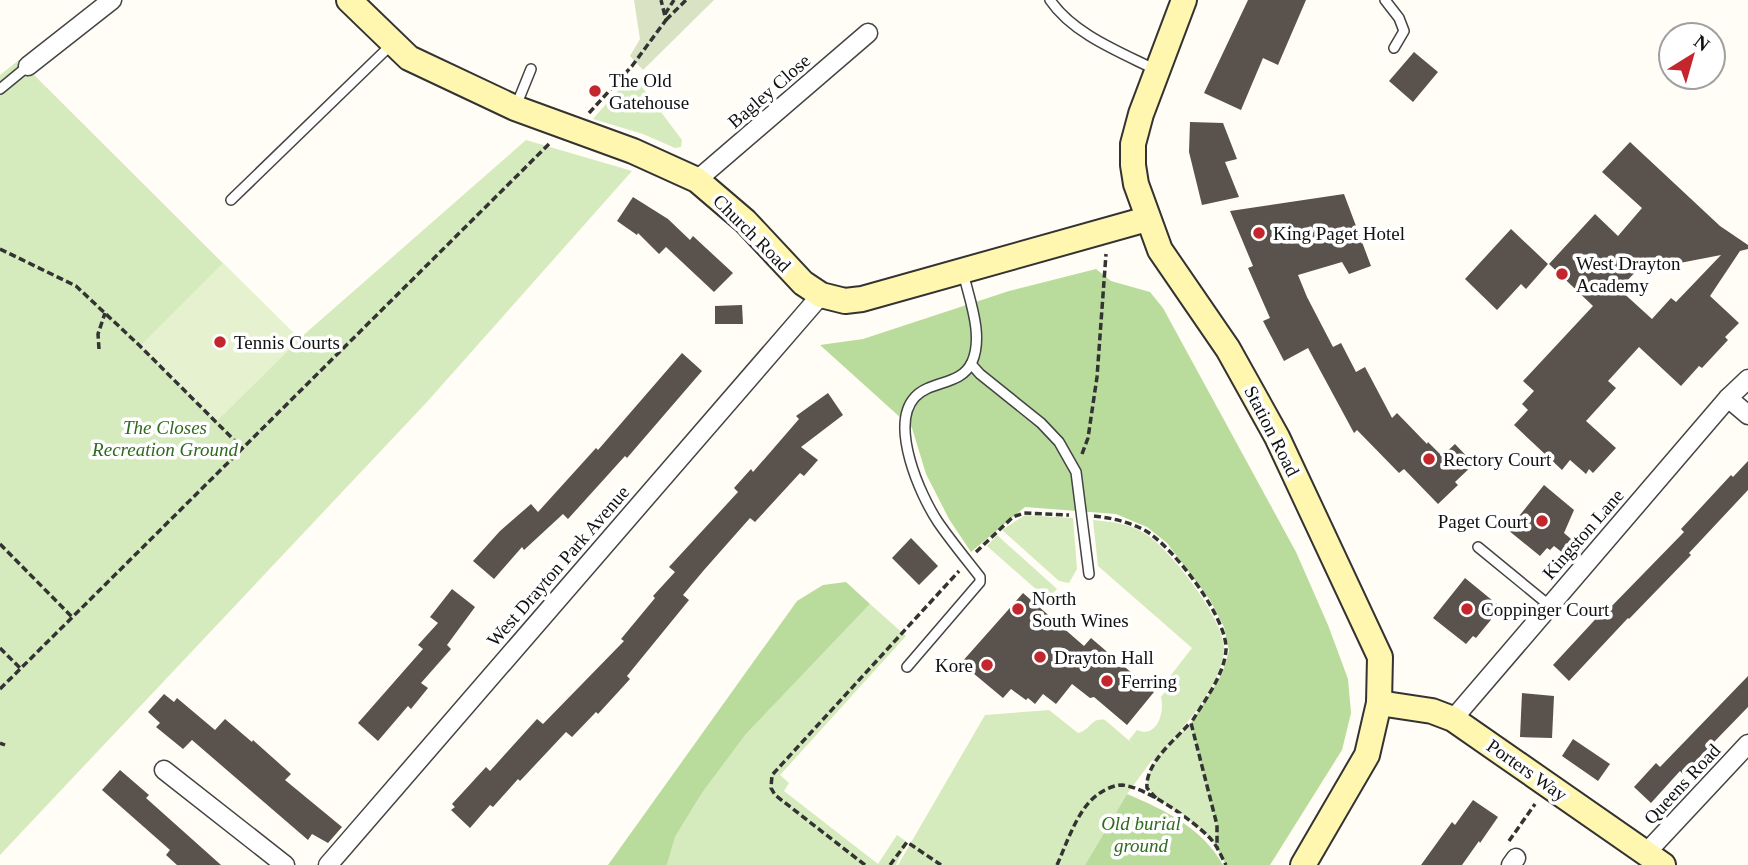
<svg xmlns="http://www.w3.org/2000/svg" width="1748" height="865" font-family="Georgia,serif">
<rect width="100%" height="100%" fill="#fffdf5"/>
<g fill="#d5ebbd">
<polygon points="19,60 299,339 526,140 632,171 426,403 0,855 0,75"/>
<polygon points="629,78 639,83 682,140 681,147 675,148 643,134 593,119"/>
<polygon points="1025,515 1073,518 1077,569 1069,583 1059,581 1002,530"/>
<path d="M1093,520C1111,522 1128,523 1144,533C1169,547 1225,620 1224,649C1222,688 1178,733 1154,761L1152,760L1127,794L1085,865H898L985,715L1049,710L1078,733C1090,731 1091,717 1105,720L1133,744L1129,740L1137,730C1157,739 1165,712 1161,697L1168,688L1164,684L1192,648L1098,566Z"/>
<polygon points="997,535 1057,589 1047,599 987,546"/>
<polygon points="870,604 906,636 780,775 789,783 784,791 878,864 897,835 907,842 896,865 667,865 675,837 702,793 746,734"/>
<path d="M1191,723L1217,825V848C1200,821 1167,810 1147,788C1145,763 1175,740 1191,723Z"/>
</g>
<g fill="#b9dc9c">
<polygon points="1096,269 1111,281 1150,292 1163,308 1296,552 1328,625 1348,679 1351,713 1342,750 1270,865 1226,865 1217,848 1217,825 1191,723 1222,674 1229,651 1224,627 1210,600 1167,543 1147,527 1116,514 1025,507 971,552 949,519 926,474 912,428 820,345 863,339 1009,291"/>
<polygon points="846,582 870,604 746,734 702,793 675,837 667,865 608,865 797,601 823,585"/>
<path d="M1127,794C1165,810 1202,828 1223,865H1085Z"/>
</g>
<polygon fill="#d9e3c4" points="634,0 714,0 643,70 630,56 640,39"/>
<polygon fill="#e6f2cf" points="223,263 300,339 216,422 140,346"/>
<g fill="#5a524d" fill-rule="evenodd">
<polygon points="1248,0 1306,0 1278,65 1263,58 1241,110 1204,93"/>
<polygon points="1414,52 1438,72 1413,102 1389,81"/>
<polygon points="1190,122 1223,123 1237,159 1225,162 1239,197 1202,205 1189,152"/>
<path d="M1630,142L1720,226L1748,245V249L1740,251L1710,296L1739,323L1725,337L1728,340L1702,368L1699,366L1681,386L1639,347L1608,381L1616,388L1586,421L1616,448L1593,473L1589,469L1586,474L1570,460L1562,470L1514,425L1528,410L1522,404L1534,391L1523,381L1593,306L1549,264L1595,214L1618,236L1642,208L1602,172ZM1721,255L1676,302L1671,298L1652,319L1619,289L1646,261L1654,268Z"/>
<polygon points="1344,194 1371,266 1349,274 1342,262 1298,275 1307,297 1333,347 1341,343 1356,372 1365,367 1392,418 1397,413 1427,444 1428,442 1442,456 1455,444 1474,464 1455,482 1458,485 1438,504 1404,469 1399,473 1357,430 1354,433 1308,348 1284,361 1263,321 1270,318 1248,268 1253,266 1230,211"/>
<polygon points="633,197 668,219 690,240 693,236 733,273 714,292 666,247 659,254 638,233 637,235 617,221"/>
<polygon points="1511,229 1548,264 1526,289 1521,284 1497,310 1465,279"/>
<polygon points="742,305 743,324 715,324 715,306"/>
<polygon points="682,353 702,371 627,458 625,456 568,519 563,514 524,550 522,547 494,579 473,561 500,531 531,504 538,512 596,448 598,450"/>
<polygon points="828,393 843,415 801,447 818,460 804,476 800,473 755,522 750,518 704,570 683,595 689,600 627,676 630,679 598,714 596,712 572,737 566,732 520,781 518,779 493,807 490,805 470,828 451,810 455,807 452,804 486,767 490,771 537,719 543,724 624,641 621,639 655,598 653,596 675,572 669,567 738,492 734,488 751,469 753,472 799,419 796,416"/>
<polygon points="1748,461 1748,490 1689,553 1691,555 1629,619 1628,618 1569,681 1553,665 1603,611 1605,613 1684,532 1681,529 1731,475 1733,477"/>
<polygon points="1544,485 1574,510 1564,533 1583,549 1573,561 1554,546 1550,550 1547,548 1540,556 1508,530"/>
<polygon points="911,538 938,566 919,585 892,558"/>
<polygon points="1465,578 1498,605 1491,613 1493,616 1490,621 1476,638 1473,636 1466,644 1433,618"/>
<polygon points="452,589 475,607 447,645 451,649 421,683 428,688 411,709 408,706 378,741 358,723 423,649 418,645 438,623 430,617"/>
<polygon points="1023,593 1084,646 1091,638 1154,692 1127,725 1094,697 1090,698 1072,684 1056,704 1043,694 1035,704 1028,698 1026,700 1011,689 1003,698 961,663"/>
<polygon points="1748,676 1748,707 1683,774 1680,771 1651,803 1634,787 1656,763 1660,767"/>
<polygon points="1522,693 1554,696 1552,738 1520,737"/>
<polygon points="164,694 174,702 177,698 215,730 225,719 252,742 253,740 291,774 285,780 342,827 328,843 312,834 308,840 192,740 183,749 156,727 160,723 148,712"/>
<polygon points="1573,739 1610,764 1598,781 1562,756"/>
<polygon points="120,770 149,795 146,798 221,865 177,865 166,855 170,850 102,790"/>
<polygon points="1473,800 1498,817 1480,843 1479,841 1462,865 1421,865 1452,822 1455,825"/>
</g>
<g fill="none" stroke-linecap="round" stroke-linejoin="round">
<g stroke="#444" stroke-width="12">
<g id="lane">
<path d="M1050,0C1073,34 1120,52 1156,70"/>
<polyline points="1385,0 1399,18 1404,31 1394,48"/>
<polyline points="0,89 28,66"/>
<polyline points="516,106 531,69"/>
<polyline points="231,200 392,44"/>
<polyline points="971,364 980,374 1041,423 1059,442 1076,472 1089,574"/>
<polyline points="1478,547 1550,606"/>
<path d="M907,667L980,582V577C966,559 951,541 938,522C920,495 889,425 915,397C931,380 961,386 972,362C984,335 969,299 963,272"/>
</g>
</g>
<g stroke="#444" stroke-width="21">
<g id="street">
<polyline points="28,66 112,0"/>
<polyline points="697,180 868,33"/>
<polyline points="1728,398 1748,415"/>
<polyline points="1453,719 1728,398 1748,379"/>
<polyline points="164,770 285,865"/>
<polyline points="1646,853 1748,744"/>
<polyline points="328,865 821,295"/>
<polyline points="1511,865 1516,858"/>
</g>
</g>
<g stroke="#333" stroke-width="28">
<g id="secondary">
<polyline points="349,0 409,58 515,108 633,151 697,180 745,221 803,283 821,295 845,301 862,299 1147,219"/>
<polyline points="1184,0 1141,114 1133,144 1133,165 1136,184 1160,250 1228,349 1277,437 1380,657 1379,703 1367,755 1303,865"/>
<polyline points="1379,703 1432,711 1453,719 1663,865"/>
</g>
</g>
<g stroke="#333" stroke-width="3.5" stroke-dasharray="7 3.5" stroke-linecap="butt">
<polyline points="665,14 674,0"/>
<polyline points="666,20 686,0"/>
<polyline points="589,113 632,66 666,20 661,0"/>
<polyline points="0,249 76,286 140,346 242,448"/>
<polyline points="99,349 98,334 105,313"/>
<polyline points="1082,454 1088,438 1097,377 1106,254"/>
<path d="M1094,516C1112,518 1130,522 1146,531C1173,547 1228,618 1226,650C1224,676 1204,701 1191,723L1217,825V848"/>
<polyline points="0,544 72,617"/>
<polyline points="976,552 1013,517 1024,513 1069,515"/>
<polyline points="0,648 21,669"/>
<polyline points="0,689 550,143"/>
<polyline points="0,743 5,745"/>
<path d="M1156,798L1147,788C1145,763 1175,740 1190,723"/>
<polyline points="1509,841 1535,804"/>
<polyline points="865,865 775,795 771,788 772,775 959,571"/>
<polyline points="890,865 907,842 941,865"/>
<path d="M1057,865C1067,843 1077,810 1097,795C1104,790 1113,785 1122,785C1146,787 1192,820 1209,837C1217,845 1221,856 1226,865"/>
</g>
<use href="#lane" stroke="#fff" stroke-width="9"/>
<use href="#street" stroke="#fff" stroke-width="18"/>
<use href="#secondary" stroke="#fff6b0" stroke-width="24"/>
</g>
<g fill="#c4262e" stroke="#fff" stroke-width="2.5">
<circle cx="595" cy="91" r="7"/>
<circle cx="1259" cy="233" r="7"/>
<circle cx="1562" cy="274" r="7"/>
<circle cx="220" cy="342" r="7"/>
<circle cx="1429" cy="459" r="7"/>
<circle cx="1542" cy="521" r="7"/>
<circle cx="1018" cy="609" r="7"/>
<circle cx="1467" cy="609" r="7"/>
<circle cx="1040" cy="657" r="7"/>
<circle cx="987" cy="665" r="7"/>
<circle cx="1107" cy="681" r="7"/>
</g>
<g text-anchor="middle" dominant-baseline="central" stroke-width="7" stroke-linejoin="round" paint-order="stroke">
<g font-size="19" fill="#111" stroke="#fff" text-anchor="start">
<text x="609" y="80">The Old<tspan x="609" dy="22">Gatehouse</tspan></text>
<text x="1273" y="233">King Paget Hotel</text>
<text x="1576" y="263">West Drayton<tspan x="1576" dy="22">Academy</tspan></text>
<text x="234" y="342">Tennis Courts</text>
<text x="1443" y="459">Rectory Court</text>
<text x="1528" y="521" text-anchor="end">Paget Court</text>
<text x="1032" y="598">North<tspan x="1032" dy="22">South Wines</tspan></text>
<text x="1481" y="609">Coppinger Court</text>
<text x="1054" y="657">Drayton Hall</text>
<text x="973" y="665" text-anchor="end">Kore</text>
<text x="1121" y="681">Ferring</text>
</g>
<g font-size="19" fill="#111" stroke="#fff">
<text transform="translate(769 91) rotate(-41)">Bagley Close</text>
<text transform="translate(752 233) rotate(45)">Church Road</text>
<text transform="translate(1272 431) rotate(63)">Station Road</text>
<text transform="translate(1583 534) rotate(-49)">Kingston Lane</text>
<text transform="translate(558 566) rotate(-49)">West Drayton Park Avenue</text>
<text transform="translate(1527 770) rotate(35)">Porters Way</text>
<text transform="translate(1682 784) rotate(-47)">Queens Road</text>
</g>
<g font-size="19" font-style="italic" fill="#2f6b1f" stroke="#fff">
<text x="165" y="427">The Closes<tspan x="165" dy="22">Recreation Ground</tspan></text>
<text x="1141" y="823">Old burial<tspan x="1141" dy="22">ground</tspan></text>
</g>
</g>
<g transform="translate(1692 56) rotate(37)"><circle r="33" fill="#ffffff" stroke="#a0a0a0" stroke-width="2"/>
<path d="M0-5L12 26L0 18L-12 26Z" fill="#c4262e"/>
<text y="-10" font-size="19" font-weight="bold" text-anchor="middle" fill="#111111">N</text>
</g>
</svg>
